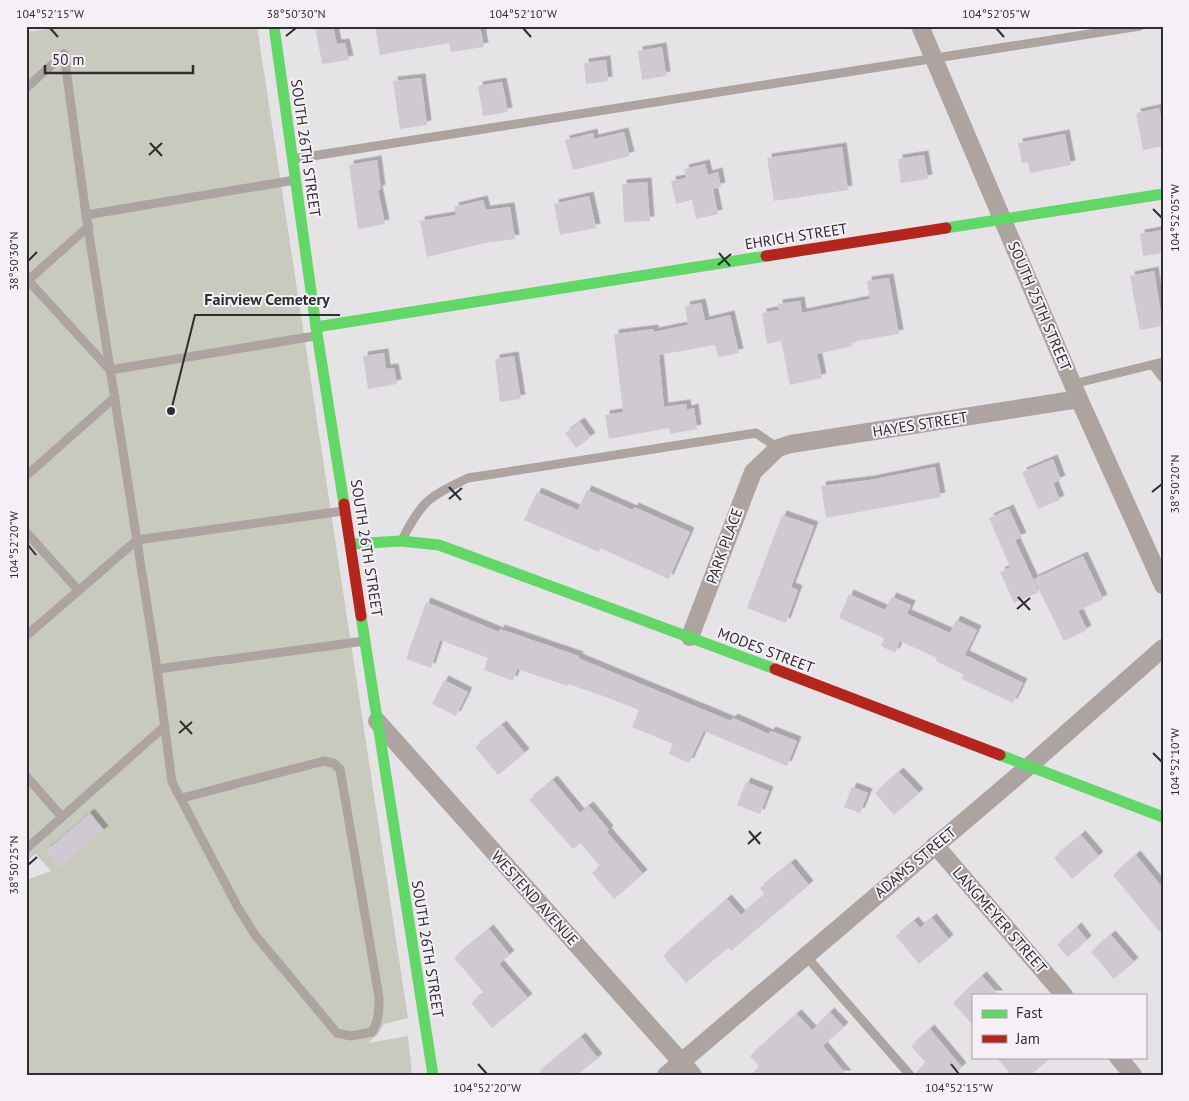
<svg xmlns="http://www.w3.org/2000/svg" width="1189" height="1101" font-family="'PT Sans',sans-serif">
<defs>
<filter id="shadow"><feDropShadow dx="4.5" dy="-4.5" stdDeviation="0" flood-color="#0004"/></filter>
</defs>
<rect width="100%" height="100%" fill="#e6e3e7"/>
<polygon fill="#c9cabe" points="70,26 257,26 408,1018 384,1024 378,1034 368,1043 408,1036 412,1075 26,1075 26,880 51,871 36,854 26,861 26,32"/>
<g fill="#cfc9d1" filter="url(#shadow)">
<polygon points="315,26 333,26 337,44 345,43 349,60 322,64"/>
<polygon points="375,26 480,26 484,47 451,52 449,43 380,55"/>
<polygon points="662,47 666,76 642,80 638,51"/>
<polygon points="606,60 608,81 586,84 584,63"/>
<polygon points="421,78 427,125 400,129 393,81"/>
<polygon points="502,82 508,112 483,116 478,86"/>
<polygon points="1159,108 1163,127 1163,146 1143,150 1136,113"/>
<polygon points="624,132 630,156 573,170 565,140 593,133 594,139"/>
<polygon points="1065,134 1071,165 1030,173 1028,162 1022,163 1018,143"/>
<polygon points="842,147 848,190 774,201 767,158"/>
<polygon points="924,155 928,179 901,183 898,159"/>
<polygon points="377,160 381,189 378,190 385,224 358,229 349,165"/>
<polygon points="705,164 708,175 718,172 721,187 713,189 718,214 696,219 692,200 676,204 671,181 686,178 684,169"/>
<polygon points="647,182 650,221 624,222 622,184"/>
<polygon points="589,196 596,228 560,235 554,204"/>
<polygon points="483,200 486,210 510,207 515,239 485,243 427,257 420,221 456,215 454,207"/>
<polygon points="1163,230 1163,253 1143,256 1140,234"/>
<polygon points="1154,271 1163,326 1140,330 1130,276"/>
<polygon points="889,278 899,334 851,342 852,346 817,354 822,378 790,385 781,341 767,344 762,313 779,310 778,304 800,301 802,313 870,299 867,281"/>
<polygon points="701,303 705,321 730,315 739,353 718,357 715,345 659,355 664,407 686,404 687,410 694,408 697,429 670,434 669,428 609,439 605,415 623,412 614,334 654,329 654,332 688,325 685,306"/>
<polygon points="384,353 386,369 394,368 397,384 368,389 363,356"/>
<polygon points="514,356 521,399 500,402 495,359"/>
<polygon points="580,422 591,437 576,448 565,433"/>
<polygon points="1053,459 1061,480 1053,483 1060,500 1038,509 1022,472"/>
<polygon points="935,467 941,497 826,518 821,486 870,480"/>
<polygon points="587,490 633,510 634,507 690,532 669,579 600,548 599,552 524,520 537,492 578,510"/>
<polygon points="1009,509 1022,537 1015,540 1039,592 1014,603 1000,572 1010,567 989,518"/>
<polygon points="782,515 814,526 791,587 798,590 786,623 747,608"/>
<polygon points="1083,556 1103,599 1078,611 1087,630 1064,641 1034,579"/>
<polygon points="849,594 885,610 892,597 911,605 907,614 950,633 956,620 977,630 965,655 1023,683 1013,703 962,679 964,675 936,661 937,658 900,641 895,653 881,646 884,638 839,618"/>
<polygon points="426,602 499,632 500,629 579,656 578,658 731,721 733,718 769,734 771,731 797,741 787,766 704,731 689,763 669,754 673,744 632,727 639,710 606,697 568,684 568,686 517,669 513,681 484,670 488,658 440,640 431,668 406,659"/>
<polygon points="444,680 468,692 456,716 432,704"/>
<polygon points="502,725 525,753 498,775 475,747"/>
<polygon points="899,772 919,793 894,815 875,793"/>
<polygon points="553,780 580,813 589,806 609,830 607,832 643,874 614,899 592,873 600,866 580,843 573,849 529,800"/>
<polygon points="746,782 769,791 760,814 737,805"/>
<polygon points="852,787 868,793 860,813 844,807"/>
<polygon points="90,813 104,830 60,868 46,851"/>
<polygon points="1081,835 1099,856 1072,879 1054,858"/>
<polygon points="1136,855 1163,888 1163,936 1113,875"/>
<polygon points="791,863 809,885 731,951 728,948 686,983 663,956 727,899 741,915 765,895 760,888"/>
<polygon points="932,918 949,939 919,964 896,936 914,921 920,928"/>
<polygon points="1077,927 1087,940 1068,957 1057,945"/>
<polygon points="489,929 510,955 499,964 528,998 492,1028 471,1003 484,993 454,958"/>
<polygon points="1111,935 1134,962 1114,979 1091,952"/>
<polygon points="982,976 999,995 973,995 973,1025 953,1003"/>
<polygon points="830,1012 844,1027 823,1046 847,1075 751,1075 759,1066 750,1056 797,1014 812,1030"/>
<polygon points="930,1029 962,1067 953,1075 916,1075 916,1072 926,1063 911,1046"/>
<polygon points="581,1037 598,1058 577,1075 536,1075"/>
<polygon points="996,1057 1051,1057 1031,1075 1011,1075"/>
</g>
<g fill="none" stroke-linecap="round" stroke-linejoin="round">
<g stroke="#ada3a1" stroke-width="9">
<path d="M64,54L86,215L157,669L172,782L237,906L255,935L337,1033L351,1036L372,1032C379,1021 379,1010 379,997L340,769L333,763L324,761L182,798"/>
<polyline points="26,88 64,54"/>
<polyline points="293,159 1140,26"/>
<polyline points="86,215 295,180"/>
<polyline points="26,278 110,370 315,336"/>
<polyline points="26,282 89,226"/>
<polyline points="1153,365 1163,378"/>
<polyline points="1073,384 1163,362"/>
<polyline points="26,476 115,397"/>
<polyline points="26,532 78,590"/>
<path d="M402,540C422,500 429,497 468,478L756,433L778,448"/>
<polyline points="26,636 137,540 343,511"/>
<polyline points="157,669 365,641"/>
<polyline points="26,776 62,817"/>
<polyline points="26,849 165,726"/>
<polyline points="805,955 910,1075"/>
</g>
<g stroke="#ada3a1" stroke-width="18">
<polyline points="920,26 1079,399 1163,585"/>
<polyline points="690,637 753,472 778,448 791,444 1079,399"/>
<polyline points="377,721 693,1075"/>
<polyline points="935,845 1064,995"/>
<polyline points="1118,1057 1133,1075"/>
<polyline points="666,1075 1028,767 1163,648"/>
</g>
<g stroke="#63d668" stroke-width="11">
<polyline points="274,26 316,327 344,504"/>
<polyline points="946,228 1163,194"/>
<polyline points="316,327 766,256"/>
<polyline points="352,544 401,541 439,545 775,669"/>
<polyline points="361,616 433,1075"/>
<polyline points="1000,755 1163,817"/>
</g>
<g stroke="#b3261e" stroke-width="11">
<polyline points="766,256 946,228"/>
<polyline points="344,504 361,616"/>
<polyline points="775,669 1000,755"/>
</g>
</g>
<path fill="none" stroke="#2e2d2f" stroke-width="2" d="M50,28L58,37M523,28L531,37M996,28L1004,37M286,36L296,28M150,143L162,156M149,155L162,143M1153,209L1162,218M719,253L730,266M28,261L37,252M718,265L731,254M449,487L461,500M1152,492L1162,484M449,499L462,488M28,545L36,555M1018,597L1030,610M1017,609L1030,598M180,721L192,734M179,733L192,722M1153,753L1162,762M749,831L760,844M748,844L761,832M28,865L37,857M478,1064L487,1074M951,1064L959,1074"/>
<g text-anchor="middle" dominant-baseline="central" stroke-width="4" stroke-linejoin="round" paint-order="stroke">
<g font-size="15" fill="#2e2d2f" stroke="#f4f0f6">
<text transform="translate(306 148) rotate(82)">SOUTH 26TH STREET</text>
<text transform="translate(796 236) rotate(-9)">EHRICH STREET</text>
<text transform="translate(1040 306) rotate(67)">SOUTH 25TH STREET</text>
<text transform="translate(920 424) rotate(-9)">HAYES STREET</text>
<text transform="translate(724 546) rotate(-70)">PARK PLACE</text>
<text transform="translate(367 548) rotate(81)">SOUTH 26TH STREET</text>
<text transform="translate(766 650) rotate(21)">MODES STREET</text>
<text transform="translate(915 862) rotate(-40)">ADAMS STREET</text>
<text transform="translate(535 898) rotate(48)">WESTEND AVENUE</text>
<text transform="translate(1000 920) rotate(49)">LANGMEYER STREET</text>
<text transform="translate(428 949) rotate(81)">SOUTH 26TH STREET</text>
</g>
</g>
<path fill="none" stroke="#2e2d2f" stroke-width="2" d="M171 411L195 315H340"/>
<circle fill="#2e2d2f" stroke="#f4f0f6" stroke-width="2" cx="171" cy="411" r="5"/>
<g font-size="16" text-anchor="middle" font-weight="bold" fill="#2e2d2f" stroke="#f4f0f6" stroke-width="4" stroke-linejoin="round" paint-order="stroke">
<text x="267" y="305">Fairview Cemetery</text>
</g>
<rect width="1189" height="1101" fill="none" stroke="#f4f0f6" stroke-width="55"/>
<rect x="972" y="994" width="175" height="65" fill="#f4f0f6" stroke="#a5a2a6"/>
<rect x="982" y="1010" width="25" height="8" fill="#63d668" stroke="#a5a2a6"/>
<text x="1016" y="1018" font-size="15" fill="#2e2d2f">Fast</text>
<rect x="982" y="1035" width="25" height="8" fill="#b3261e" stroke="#a5a2a6"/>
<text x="1016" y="1044" font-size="15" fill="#2e2d2f">Jam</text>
<path d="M45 65v8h148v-8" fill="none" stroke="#2e2d2f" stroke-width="2.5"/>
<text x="52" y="65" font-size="15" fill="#2e2d2f" stroke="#f4f0f6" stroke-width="4" paint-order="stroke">50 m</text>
<rect x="28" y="28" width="1134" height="1046" fill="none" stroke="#2e2d2f" stroke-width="2"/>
<g font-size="12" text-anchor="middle" fill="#2e2d2f">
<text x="50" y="18">104°52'15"W</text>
<text x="296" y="18">38°50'30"N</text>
<text x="523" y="18">104°52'10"W</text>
<text x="996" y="18">104°52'05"W</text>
<text transform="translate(1175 218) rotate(-90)" y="4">104°52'05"W</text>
<text transform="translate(14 261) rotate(-90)" y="4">38°50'30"N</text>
<text transform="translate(1175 484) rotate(-90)" y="4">38°50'20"N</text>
<text transform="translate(14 545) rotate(-90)" y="4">104°52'20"W</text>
<text transform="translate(1175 762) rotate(-90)" y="4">104°52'10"W</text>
<text transform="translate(14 865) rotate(-90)" y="4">38°50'25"N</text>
<text x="487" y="1092">104°52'20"W</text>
<text x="959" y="1092">104°52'15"W</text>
</g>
</svg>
